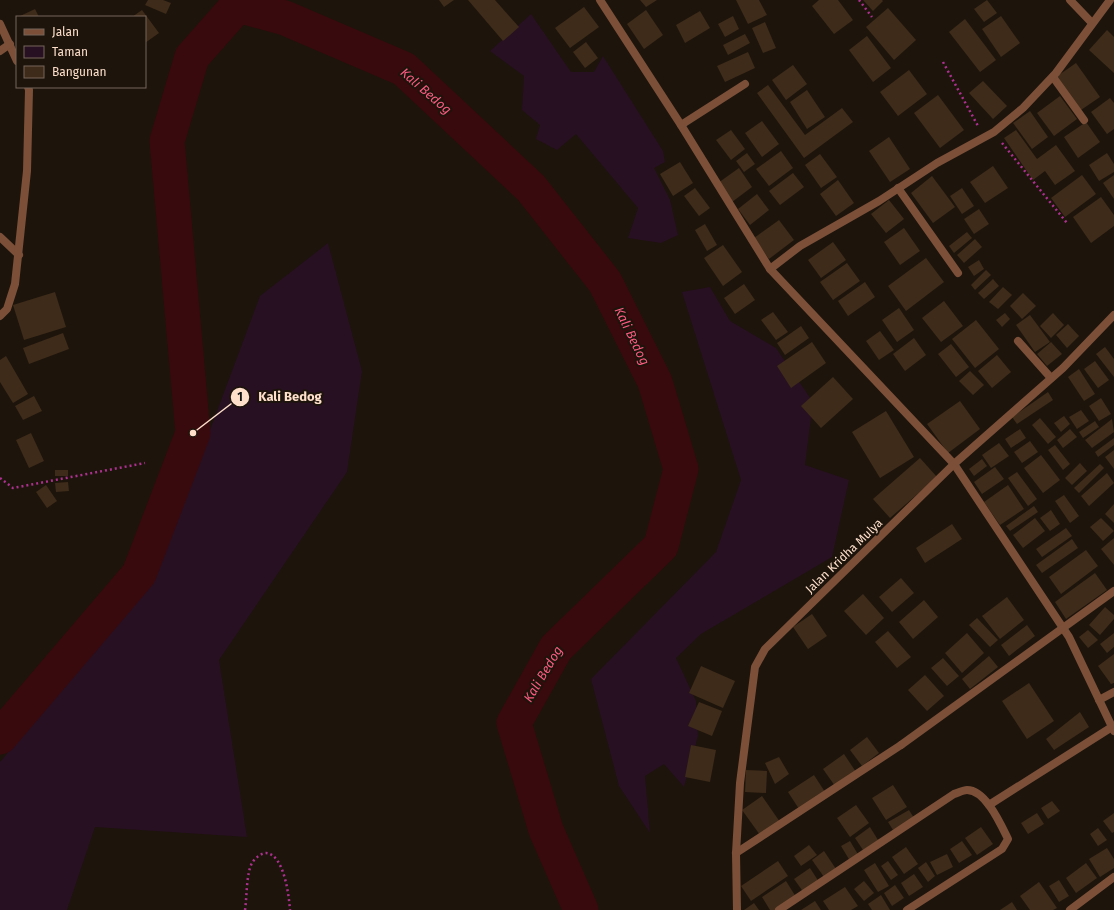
<svg xmlns="http://www.w3.org/2000/svg" width="1114" height="910" font-family="'Fira Sans',sans-serif">
<rect width="100%" height="100%" fill="#1d140c"/>
<g fill="#271021">
<polygon points="531,14 571,72 594,72 603,56 663,151 665,162 654,168 670,200 678,235 661,243 628,238 638,208 576,134 557,150 536,139 540,125 522,110 524,76 490,51"/>
<polygon points="328,243 362,371 347,472 219,660 247,837 95,827 67,910 0,910 0,762 154,580 260,296"/>
<polygon points="710,287 730,321 776,348 813,402 805,465 849,480 832,557 701,634 676,658 696,701 698,736 684,787 664,764 645,776 650,833 619,786 591,679 716,552 741,480 682,292"/>
</g>
<g fill="none" stroke-linecap="round" stroke-linejoin="round">
<polyline stroke="#390a0d" stroke-width="35" points="0,737 139,574 193,433 167,141 192,57 238,5 285,18 404,69 531,188 605,282 655,382 681,469 661,546 556,648 514,723 546,830 581,910"/>
</g>
<g fill="#3e2b19">
<polygon points="148,0 163,0 171,3 166,14 145,5"/>
<polygon points="439,0 454,0 444,7"/>
<polygon points="468,0 495,0 519,27 503,41"/>
<polygon points="640,0 657,0 646,7"/>
<polygon points="736,0 759,0 767,15 748,24"/>
<polygon points="819,0 838,0 853,20 834,34 812,6"/>
<polygon points="863,0 882,0 883,1 873,11"/>
<polygon points="987,0 997,13 984,22 974,9"/>
<polygon points="584,7 599,27 570,48 555,28"/>
<polygon points="888,8 916,40 894,60 866,27"/>
<polygon points="35,9 39,17 18,17"/>
<polygon points="142,10 159,33 145,43 145,17 132,17"/>
<polygon points="646,10 663,35 644,49 627,24"/>
<polygon points="700,11 710,28 685,43 676,25"/>
<polygon points="733,16 739,29 725,37 718,24"/>
<polygon points="1001,16 1020,43 1001,57 982,29"/>
<polygon points="965,19 996,60 980,72 949,32"/>
<polygon points="765,22 776,48 763,53 752,28"/>
<polygon points="1107,30 1114,37 1114,73 1089,50"/>
<polygon points="745,34 750,43 728,55 723,45"/>
<polygon points="867,36 891,68 873,82 849,50"/>
<polygon points="586,42 598,58 585,68 573,52"/>
<polygon points="748,52 755,68 725,82 717,66"/>
<polygon points="1076,63 1100,97 1081,110 1056,77"/>
<polygon points="793,65 807,84 786,100 772,80"/>
<polygon points="909,70 927,94 898,116 880,92"/>
<polygon points="983,81 1007,106 993,119 969,93"/>
<polygon points="768,85 805,135 842,108 853,122 804,158 757,93"/>
<polygon points="807,90 825,117 807,129 790,102"/>
<polygon points="938,95 964,130 940,148 914,113"/>
<polygon points="1060,96 1077,119 1054,136 1037,113"/>
<polygon points="1110,98 1114,103 1114,129 1107,134 1091,112"/>
<polygon points="1030,111 1048,137 1032,149 1013,123"/>
<polygon points="762,121 779,144 762,157 745,133"/>
<polygon points="1086,122 1100,142 1078,158 1064,137"/>
<polygon points="731,130 745,149 731,160 716,140"/>
<polygon points="1016,130 1037,159 1056,145 1075,171 1055,185 1045,171 1033,180 1004,138"/>
<polygon points="889,137 910,169 890,182 869,151"/>
<polygon points="781,151 793,168 769,186 756,169"/>
<polygon points="747,153 755,164 744,172 736,161"/>
<polygon points="1107,153 1114,164 1114,172 1099,181 1089,165"/>
<polygon points="820,154 837,177 821,188 805,165"/>
<polygon points="680,162 693,183 673,196 660,174"/>
<polygon points="993,166 1008,188 985,203 970,182"/>
<polygon points="739,168 752,187 732,202 718,183"/>
<polygon points="793,173 804,187 780,205 769,191"/>
<polygon points="1082,175 1096,194 1065,217 1051,198"/>
<polygon points="1114,175 1114,199 1103,183"/>
<polygon points="932,176 955,207 933,223 911,193"/>
<polygon points="838,180 854,203 836,216 820,194"/>
<polygon points="695,188 710,208 699,216 684,196"/>
<polygon points="962,188 974,206 962,214 950,196"/>
<polygon points="757,194 769,210 750,225 738,209"/>
<polygon points="1101,197 1114,215 1114,226 1091,243 1073,217"/>
<polygon points="889,200 904,219 886,233 871,214"/>
<polygon points="979,209 989,224 974,234 964,219"/>
<polygon points="779,220 794,240 769,259 754,238"/>
<polygon points="705,224 717,245 707,251 695,230"/>
<polygon points="904,228 920,251 900,265 884,242"/>
<polygon points="967,232 972,238 954,253 949,246"/>
<polygon points="975,239 982,247 964,263 957,255"/>
<polygon points="833,242 846,260 821,278 808,260"/>
<polygon points="723,245 742,272 723,286 704,258"/>
<polygon points="926,258 944,282 906,311 888,286"/>
<polygon points="979,260 984,269 974,276 968,267"/>
<polygon points="847,263 860,281 833,300 820,282"/>
<polygon points="986,270 991,275 975,290 971,285"/>
<polygon points="993,279 999,286 984,299 978,293"/>
<polygon points="865,282 875,297 848,316 838,301"/>
<polygon points="744,284 755,300 735,314 724,298"/>
<polygon points="1003,287 1012,295 998,309 989,302"/>
<polygon points="55,292 66,327 24,340 13,305"/>
<polygon points="1023,293 1036,306 1022,319 1010,306"/>
<polygon points="944,301 963,326 941,342 922,318"/>
<polygon points="899,308 914,330 897,342 882,320"/>
<polygon points="773,312 788,332 776,340 761,320"/>
<polygon points="1005,313 1010,319 1002,327 996,320"/>
<polygon points="1053,313 1064,325 1051,338 1040,326"/>
<polygon points="1030,315 1050,342 1035,352 1016,325"/>
<polygon points="976,320 999,349 975,368 952,339"/>
<polygon points="1068,324 1079,336 1067,348 1056,335"/>
<polygon points="801,326 809,338 785,355 777,343"/>
<polygon points="880,331 894,350 879,360 866,341"/>
<polygon points="63,333 69,349 29,364 23,348"/>
<polygon points="914,338 926,355 905,371 893,354"/>
<polygon points="812,342 826,363 791,388 777,366"/>
<polygon points="1051,342 1062,354 1047,366 1037,354"/>
<polygon points="951,344 969,367 956,377 938,354"/>
<polygon points="1105,347 1114,359 1114,377 1096,354"/>
<polygon points="997,355 1011,372 992,388 978,371"/>
<polygon points="6,356 28,394 13,403 0,382 0,360"/>
<polygon points="1095,361 1109,380 1098,388 1084,369"/>
<polygon points="1079,369 1095,394 1084,401 1068,377"/>
<polygon points="970,371 984,385 973,395 959,381"/>
<polygon points="833,377 853,399 821,428 801,406"/>
<polygon points="1048,392 1053,400 1017,424 1012,417"/>
<polygon points="34,396 42,411 23,420 15,406"/>
<polygon points="1101,398 1111,414 1099,421 1089,406"/>
<polygon points="960,401 980,429 948,453 927,424"/>
<polygon points="1081,410 1089,421 1077,429 1069,417"/>
<polygon points="886,411 914,457 880,478 852,432"/>
<polygon points="1064,416 1070,424 1061,432 1054,423"/>
<polygon points="1040,418 1056,437 1048,444 1032,425"/>
<polygon points="1112,419 1114,432 1092,448 1085,440"/>
<polygon points="1095,421 1099,427 1083,438 1079,432"/>
<polygon points="1020,429 1026,438 1011,448 1005,439"/>
<polygon points="1070,429 1077,437 1063,448 1057,440"/>
<polygon points="31,433 44,461 29,468 16,440"/>
<polygon points="1114,438 1114,445 1098,457 1095,452"/>
<polygon points="1030,441 1038,452 1022,463 1014,452"/>
<polygon points="999,443 1009,456 991,468 982,455"/>
<polygon points="1055,445 1070,464 1063,470 1048,450"/>
<polygon points="1114,450 1114,469 1105,457"/>
<polygon points="1041,455 1060,480 1043,493 1024,468"/>
<polygon points="920,458 937,477 890,518 873,499"/>
<polygon points="982,459 987,466 974,476 969,469"/>
<polygon points="1080,463 1087,471 1072,485 1065,478"/>
<polygon points="1100,464 1104,468 1079,493 1074,488"/>
<polygon points="995,467 1004,479 982,494 974,482"/>
<rect x="55" y="470" width="13" height="6"/>
<polygon points="1017,472 1037,499 1028,506 1008,478"/>
<polygon points="1107,473 1114,483 1089,506 1081,496"/>
<polygon points="68,482 69,491 56,492 55,483"/>
<polygon points="46,485 57,501 47,508 36,492"/>
<polygon points="1008,485 1024,509 1000,525 984,502"/>
<polygon points="1064,495 1079,516 1070,523 1055,501"/>
<polygon points="1114,504 1114,523 1105,514"/>
<polygon points="1034,506 1038,512 1010,531 1006,526"/>
<polygon points="1051,510 1060,524 1050,531 1040,518"/>
<polygon points="1035,518 1045,531 1023,548 1013,535"/>
<polygon points="1101,518 1114,531 1103,541 1090,527"/>
<polygon points="952,524 962,539 925,563 916,548"/>
<polygon points="1066,528 1072,536 1042,557 1036,549"/>
<polygon points="1114,538 1114,565 1101,549"/>
<polygon points="1072,539 1078,548 1042,573 1036,565"/>
<polygon points="1086,550 1098,566 1061,594 1049,577"/>
<polygon points="1095,573 1107,590 1066,619 1055,602"/>
<polygon points="901,578 914,593 892,612 879,597"/>
<polygon points="863,594 884,618 866,635 844,611"/>
<polygon points="1007,597 1024,620 1000,639 982,616"/>
<polygon points="924,600 938,617 913,639 899,622"/>
<polygon points="1105,607 1114,615 1114,619 1100,635 1089,625"/>
<polygon points="812,614 827,636 808,649 793,627"/>
<polygon points="977,618 998,640 990,647 969,625"/>
<polygon points="1027,625 1035,636 1009,656 1001,645"/>
<polygon points="1088,630 1098,640 1088,648 1079,637"/>
<polygon points="888,631 911,657 897,668 875,642"/>
<polygon points="967,633 984,653 962,673 945,653"/>
<polygon points="1114,633 1114,647 1107,653 1100,644"/>
<polygon points="1114,654 1114,683 1111,684 1098,666"/>
<polygon points="989,656 998,667 970,689 962,679"/>
<polygon points="943,658 959,676 947,686 931,668"/>
<polygon points="701,666 735,681 723,708 689,693"/>
<polygon points="925,675 944,696 927,711 908,690"/>
<polygon points="1029,683 1054,721 1027,739 1002,701"/>
<polygon points="699,702 722,711 712,736 688,726"/>
<polygon points="1080,712 1089,727 1054,750 1046,739"/>
<polygon points="867,737 879,753 862,766 850,750"/>
<polygon points="691,745 716,750 710,782 685,777"/>
<polygon points="844,754 856,772 835,786 823,769"/>
<polygon points="779,757 789,774 775,784 765,763"/>
<polygon points="746,770 767,771 766,793 745,792"/>
<polygon points="814,775 825,792 799,809 788,792"/>
<polygon points="893,785 907,807 886,820 872,798"/>
<polygon points="762,796 780,822 760,835 742,810"/>
<polygon points="1052,801 1060,811 1048,819 1041,808"/>
<polygon points="856,805 869,823 850,837 837,818"/>
<polygon points="909,810 914,818 893,830 888,822"/>
<polygon points="1037,813 1044,824 1028,834 1021,823"/>
<polygon points="1114,813 1114,832 1112,833 1103,821"/>
<polygon points="870,827 878,840 863,850 855,838"/>
<polygon points="981,827 993,844 977,855 965,838"/>
<polygon points="1098,828 1107,840 1098,846 1090,834"/>
<polygon points="850,841 859,856 850,861 841,846"/>
<polygon points="962,841 972,855 959,863 950,849"/>
<polygon points="809,845 817,855 801,866 794,856"/>
<polygon points="906,847 918,864 904,874 892,857"/>
<polygon points="1107,848 1114,859 1114,868 1100,877 1089,859"/>
<polygon points="824,851 836,869 824,877 812,860"/>
<polygon points="947,854 953,867 937,875 930,862"/>
<polygon points="778,861 788,876 751,901 741,886"/>
<polygon points="888,861 898,875 891,880 881,866"/>
<polygon points="926,862 935,876 928,882 918,868"/>
<polygon points="875,863 889,886 878,892 864,870"/>
<polygon points="1086,863 1097,878 1076,893 1066,878"/>
<polygon points="810,868 819,882 804,893 794,879"/>
<polygon points="914,874 923,887 909,896 901,883"/>
<polygon points="1059,880 1069,896 1059,902 1049,886"/>
<polygon points="786,881 796,897 776,910 770,910 762,897"/>
<polygon points="864,881 874,893 864,901 854,889"/>
<polygon points="1039,882 1057,908 1053,910 1030,910 1020,896"/>
<polygon points="895,885 904,898 892,906 884,893"/>
<polygon points="845,887 858,906 851,910 829,910 823,901"/>
<polygon points="881,895 890,910 872,910 868,904"/>
<polygon points="815,901 821,910 801,910"/>
<polygon points="1012,902 1017,910 1000,910"/>
<polygon points="754,903 759,910 744,910"/>
</g>
<g fill="none" stroke-linecap="round" stroke-linejoin="round">
<g stroke="#ac308e" stroke-width="2.5" stroke-dasharray="2 3" stroke-linecap="butt">
<polyline points="859,0 872,17"/>
<polyline points="943,62 978,126"/>
<polyline points="1002,143 1067,223"/>
<polyline points="0,478 13,488 145,463"/>
<path d="M245,910C247,898 246,874 252,863C254,859 261,853 266,853C284,854 289,896 290,910"/>
</g>
<g stroke="#7b4f38" stroke-width="8">
<polyline points="1053,77 1084,120"/>
<polyline points="898,188 958,273"/>
<polyline points="1018,341 1051,378"/>
<polyline points="1099,700 1114,692"/>
<polyline points="736,853 901,745"/>
</g>
<g stroke="#7b4f38" stroke-width="8">
<polyline points="600,0 681,125 770,269 954,464 1069,637 1114,731"/>
<polyline points="1070,0 1092,23"/>
<polyline points="0,24 17,61"/>
<polyline points="0,51 10,44"/>
<polyline points="681,125 745,84"/>
<polyline points="0,237 19,255"/>
<polyline points="770,269 800,246 879,201 937,163 994,132 1023,108 1056,73 1110,0"/>
<polyline points="0,316 7,309 15,284 27,171 29,90 28,87"/>
<polyline points="901,745 1114,591"/>
<polyline points="989,805 1112,727"/>
<polyline points="737,910 736,853 740,783 755,667 765,649 954,464 1063,368 1114,315"/>
<path d="M779,910L954,794C958,793 963,790 967,790C986,790 1001,825 1008,839L1002,849L907,910"/>
<polyline points="1070,910 1114,877"/>
</g>
</g>
<g text-anchor="middle" dominant-baseline="central" stroke-width="4" stroke-linejoin="round" paint-order="stroke">
<g font-size="12" fill="#fedfca" stroke="#1d140c">
<text transform="translate(844 556) rotate(-44)">Jalan Kridha Mulya</text>
</g>
<g font-size="13" font-style="italic" fill="#fb5b81" stroke="#1d140c">
<text transform="translate(426 91) rotate(41)">Kali Bedog</text>
<text transform="translate(632 336) rotate(64)">Kali Bedog</text>
<text transform="translate(543 674) rotate(-59)">Kali Bedog</text>
</g>
</g>
<path fill="none" stroke="#fedfca" stroke-width="1.5" d="M193 433L240 397"/>
<g fill="#fedfca" stroke="#1d140c" stroke-width="1.5">
<circle cx="193" cy="433" r="4"/>
<circle cx="240" cy="397" r="10"/>
</g>
<g font-size="12" text-anchor="middle" font-weight="bold" fill="#111">
<text x="240" y="401">1</text>
</g>
<g font-size="13" text-anchor="middle" font-weight="bold" fill="#fedfca" stroke="#1d140c" stroke-width="4" stroke-linejoin="round" paint-order="stroke">
<text x="290" y="401">Kali Bedog</text>
</g>
<rect x="16" y="16" width="130" height="72" fill="#1d140c" stroke="#776558"/>
<rect x="24" y="29" width="20" height="6" fill="#7b4f38" stroke="#776558"/>
<text x="52" y="36" font-size="12" fill="#fedfca">Jalan</text>
<rect x="24" y="46" width="20" height="12" fill="#271021" stroke="#776558"/>
<text x="52" y="56" font-size="12" fill="#fedfca">Taman</text>
<rect x="24" y="66" width="20" height="12" fill="#3e2b19" stroke="#776558"/>
<text x="52" y="76" font-size="12" fill="#fedfca">Bangunan</text>
</svg>
